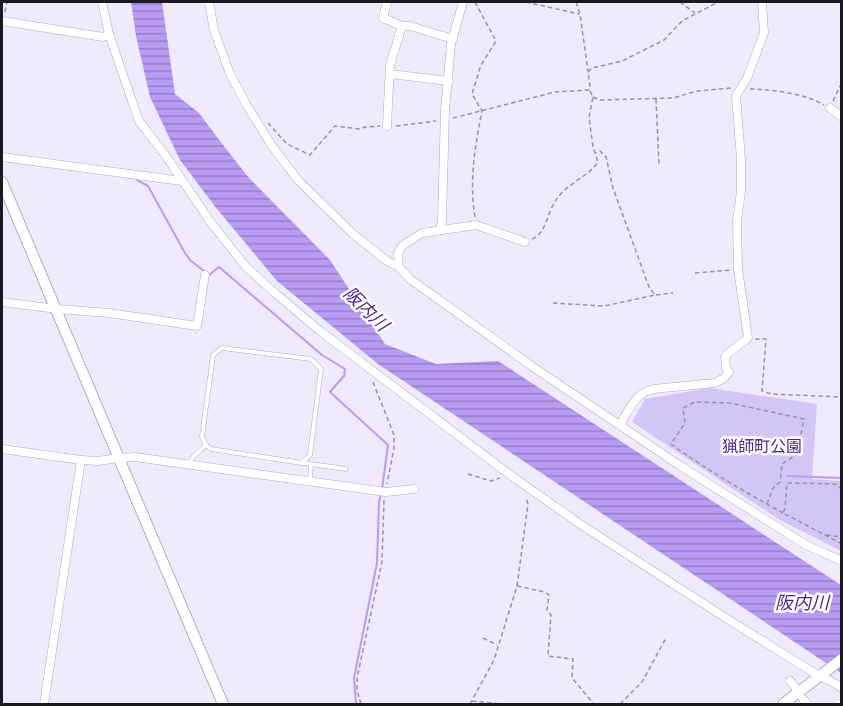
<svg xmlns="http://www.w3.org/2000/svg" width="843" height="706" font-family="'Varela Round','Noto Sans JP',sans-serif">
<defs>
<pattern id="water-rules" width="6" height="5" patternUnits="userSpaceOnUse" patternTransform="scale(1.5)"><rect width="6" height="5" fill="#b89cf4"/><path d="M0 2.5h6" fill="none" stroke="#957ec5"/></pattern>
</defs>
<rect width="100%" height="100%" fill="#efeafc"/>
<polygon fill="#d4c5f7" points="709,388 817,404 812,479 841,481 841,551 780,520 632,422 645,399"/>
<polygon fill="url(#water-rules)" points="131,2 162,2 175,94 199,113 220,141 249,178 330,260 385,344 436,364 498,361 841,585 841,673 378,364 277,281 217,209 180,160 150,97 136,36"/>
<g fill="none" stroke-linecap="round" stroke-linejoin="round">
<g stroke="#b89cf4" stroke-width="2">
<polyline points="137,180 148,186 185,253 190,260 209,275 219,267 322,355 345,369 344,376 330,392 388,445 382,489"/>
<polyline points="788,476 842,478"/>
<polyline points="356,704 354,678 377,563 379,502 381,494"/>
</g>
<g stroke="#b0abbd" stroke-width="5">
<g id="lane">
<polyline points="303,463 346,469"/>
<polyline points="188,464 194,456 206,445 202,437 213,355 222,348 311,359 321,369 310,455 302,463 211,449 206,445"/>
<polyline points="310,481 311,465"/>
</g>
</g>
<g stroke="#b0abbd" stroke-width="9">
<g id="street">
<polyline points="102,2 109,34 139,121 166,156 209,220 246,267 275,293 320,331 513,477 580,524 729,620 819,676 831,681 842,688"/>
<polyline points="209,2 214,30 230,74 246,104 272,146 298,180 353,234 387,261 399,267 410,279 536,369 679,465 806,545 842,561"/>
<polyline points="2,21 103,37 109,34"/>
<polyline points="402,26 410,26 453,39"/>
<polyline points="390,74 449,81"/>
<polyline points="830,108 842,117"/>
<polyline points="387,126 390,65 402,26 383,18 387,2"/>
<polyline points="2,157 182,181"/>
<polyline points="440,230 442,221 445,110 451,44 463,2"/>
<polyline points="399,267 398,253 402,246 422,233 476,225 525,242"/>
<polyline points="2,302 57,309 109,313 197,326 205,275"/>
<path d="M620,425C629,410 634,394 653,389L715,383L724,378L729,372L726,368L725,356L748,338L738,269L737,221L741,191V159L736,96L747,78L764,33L762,2"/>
<polyline points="2,449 81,460 98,461 118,458 135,457 386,492 414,489"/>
<polyline points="790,681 795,687"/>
<polyline points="803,699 807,704"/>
<polyline points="44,704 81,460"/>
<polyline points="838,704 842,703"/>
</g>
</g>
<g stroke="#b0abbd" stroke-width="12">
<g id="secondary">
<polyline points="2,182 223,704"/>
<polyline points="783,704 842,659"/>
</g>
</g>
<g stroke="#9693a0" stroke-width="1.5" stroke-dasharray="4.5 3" stroke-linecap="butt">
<polyline points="526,2 579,14"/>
<polyline points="576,2 580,14 588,71"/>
<polyline points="680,2 695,13"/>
<polyline points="5,12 7,2"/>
<path d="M750,89C770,89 807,94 824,105"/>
<polyline points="593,97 600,100 673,98 697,91 731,88"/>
<polyline points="656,99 659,165"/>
<polyline points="833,101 842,82"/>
<polyline points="453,118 555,92 589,90 590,86 588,72 592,68 622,61 664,40 682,21 718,2"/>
<polyline points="268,123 287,144 310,155 335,126 360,129 365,127 380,126"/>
<polyline points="396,126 436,121"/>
<path d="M475,217C469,182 475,145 482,111L472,94L481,65L496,41L475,2"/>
<path d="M532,239C547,233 547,212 556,200C567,183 587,178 598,162L593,147L589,117L593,97L590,91"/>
<polyline points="695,273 731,270"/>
<polyline points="656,295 673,293"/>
<polyline points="553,303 604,306 655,295 649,287 613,188 606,157 600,151 596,153"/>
<polyline points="755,339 766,339 762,391 771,394 842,397"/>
<polyline points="373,382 394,435 394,448 387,484"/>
<polyline points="468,474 491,481 500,478"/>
<polyline points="842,490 836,484 787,483 785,508 783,513 842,544"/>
<path d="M767,504L773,488L780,482L782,464L797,454L804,419L730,403L695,402L683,408L685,423L671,444C707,470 745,492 783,513"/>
<polyline points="826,535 842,537"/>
<polyline points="517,586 545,592 549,595 547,610 551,615 548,656 573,659 572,678 594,704"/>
<polyline points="483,638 497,645"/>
<polyline points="472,701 503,704"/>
<polyline points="361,704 357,690 357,678 382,562 384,500"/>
<polyline points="470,704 494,660 517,586 528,504 526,497"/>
<polyline points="620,704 642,682 666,638"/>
</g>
<use href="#lane" stroke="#fff" stroke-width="4"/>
<use href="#street" stroke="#fff" stroke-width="8"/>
<use href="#secondary" stroke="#fff" stroke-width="10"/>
</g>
<g text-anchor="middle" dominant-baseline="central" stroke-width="5" stroke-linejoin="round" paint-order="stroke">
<g font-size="16" fill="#51268a" stroke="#fff">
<text x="762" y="447">猟師町公園</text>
</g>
<g font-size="18" font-style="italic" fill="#4f2488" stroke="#fff">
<text transform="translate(366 309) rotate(44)">阪内川</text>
<text x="802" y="603">阪内川</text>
</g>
</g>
<rect width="843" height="706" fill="none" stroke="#1b191f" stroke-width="6"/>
</svg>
